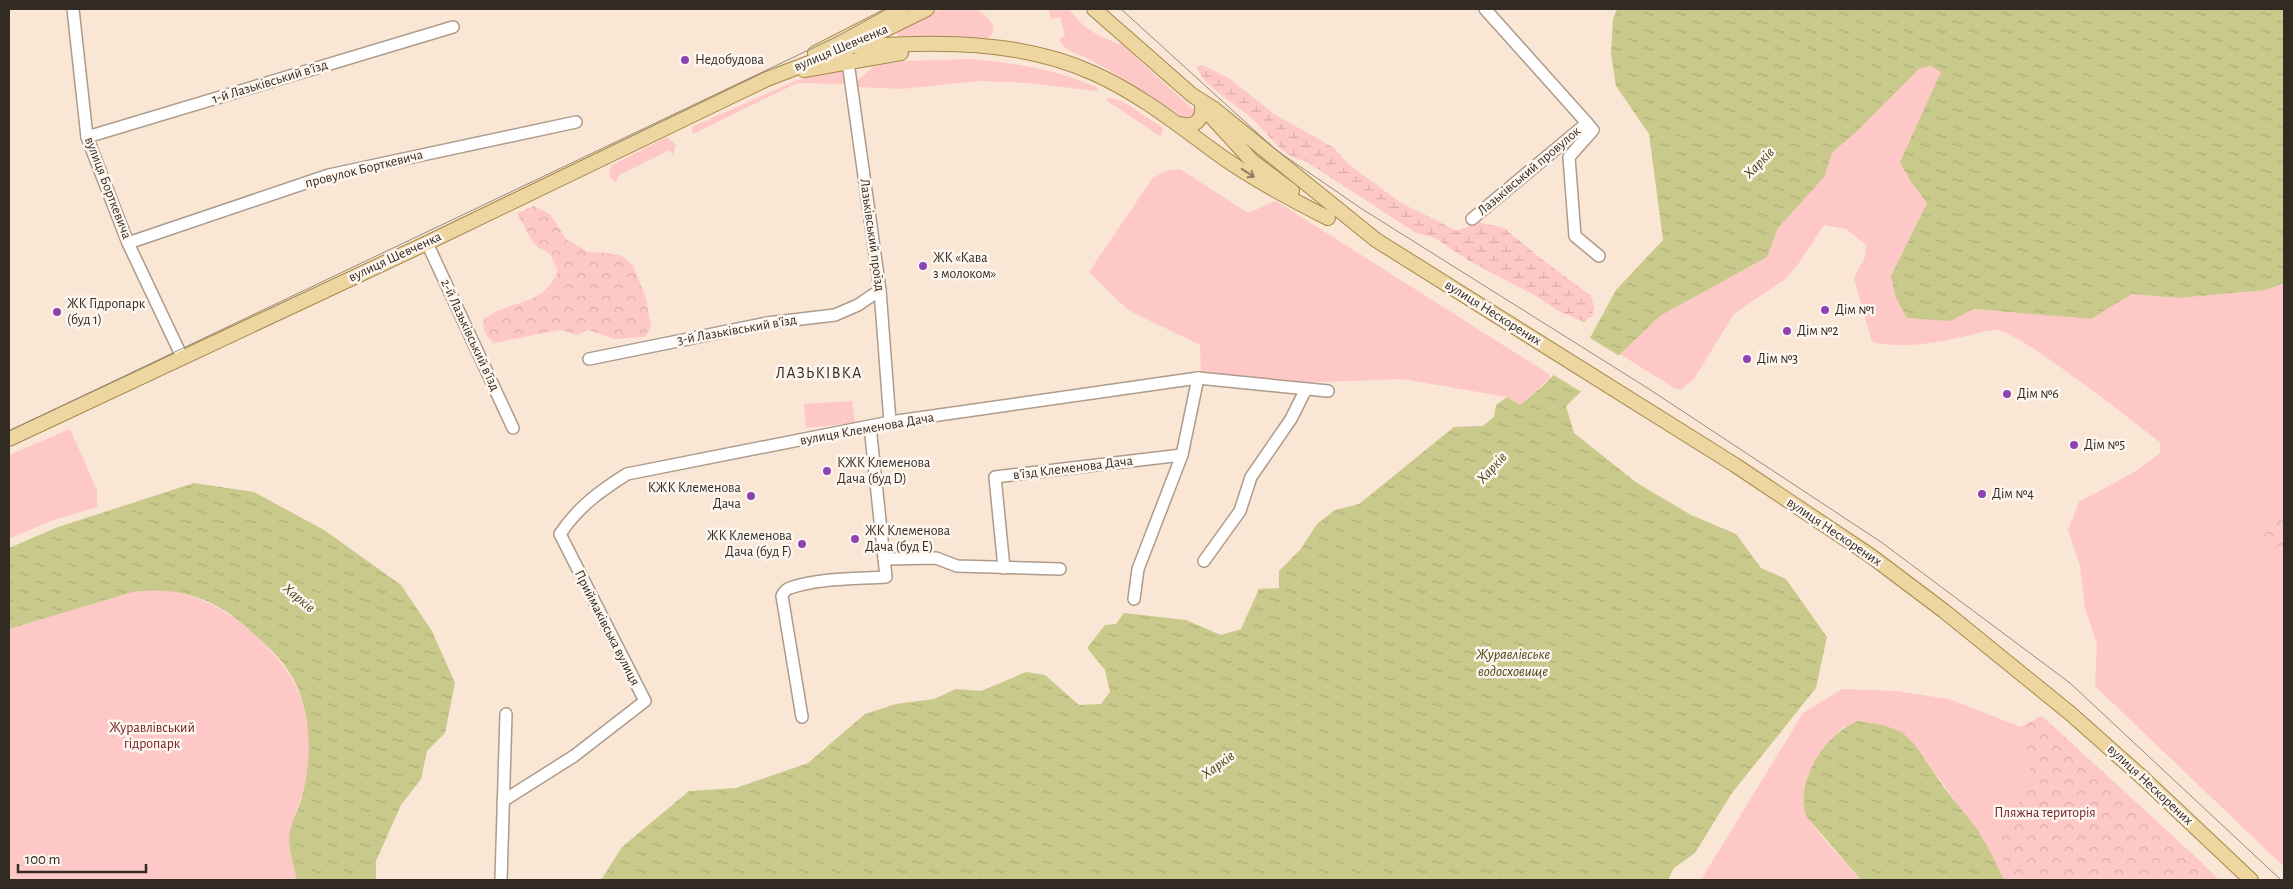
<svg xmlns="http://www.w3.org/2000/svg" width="2293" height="889" font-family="'Alegreya Sans',sans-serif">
<defs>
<pattern id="forest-crowns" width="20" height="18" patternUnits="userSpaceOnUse" patternTransform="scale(1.25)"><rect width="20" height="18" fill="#fec8c7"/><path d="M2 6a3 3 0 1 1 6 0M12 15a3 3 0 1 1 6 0" fill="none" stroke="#daacab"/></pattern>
<pattern id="wetland-marsh" width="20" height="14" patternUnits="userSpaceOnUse" patternTransform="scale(1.25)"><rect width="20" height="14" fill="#fec8c7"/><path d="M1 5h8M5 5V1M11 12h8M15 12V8" fill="none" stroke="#daacab"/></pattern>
<pattern id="water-ripples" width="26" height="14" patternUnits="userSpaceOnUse" patternTransform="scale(1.25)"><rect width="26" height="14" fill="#c9c98b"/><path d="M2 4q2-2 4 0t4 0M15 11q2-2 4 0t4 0" fill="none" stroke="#adad78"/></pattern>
</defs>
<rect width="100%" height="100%" fill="#fae6d5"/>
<g fill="#fec8c7">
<path d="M941,9C951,9 964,7 974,9C986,12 1005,32 985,39L899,40L897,32Z"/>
<path d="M1048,9H1069C1080,26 1101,39 1121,44L1196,112L1190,121C1157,101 1125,79 1091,60C1081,54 1062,52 1060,39L1065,36L1060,17L1052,19Z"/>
<path d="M973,59C1014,63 1059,70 1098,88L1096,91L1029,83L979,81L901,89L859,87L854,84L874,66L904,61Z"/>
<path d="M1932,66L1941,72L1934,89L1911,182L1927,203L1891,276L1950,321L1974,309L2091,319L2132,294L2179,298L2266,290L2284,283V503L2251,536L2284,564V867L2095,686L2097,644L2085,608L2080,566L2068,530L2079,502L2136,471L2160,453V442C2136,424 2017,329 1996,330C1986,330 1976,334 1966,336C1936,343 1902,349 1872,342L1854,278L1865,257L1866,245L1846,229L1824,225L1799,263L1785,279L1734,314L1694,379L1681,390L1674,388L1620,354L1660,316L1767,257L1778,228L1832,153L1855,133L1919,69Z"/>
<polygon points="828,69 844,70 844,84 797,83 693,134 692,127 795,81"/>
<polygon points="1109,98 1122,101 1163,128 1161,137 1106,100"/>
<polygon points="667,137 676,145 673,156 670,150 619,175 616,182 610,178 609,171 612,165"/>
<polygon points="1180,169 1248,213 1276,201 1549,374 1550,378 1520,405 1507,397 1402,379 1270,384 1201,375 1200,345 1128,310 1089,272 1152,179 1165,171"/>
<polygon points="852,401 855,423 806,428 804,404"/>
<polygon points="70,429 97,490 97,507 48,522 9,539 9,455"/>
<path d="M154,589C195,592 225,608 255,635C304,680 318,723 304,788C300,805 291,822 289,839C288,851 294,869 297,880H9V629L133,592Z"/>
<path d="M1842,689L1896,691L1949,699L2021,727L2039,717L2219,880H2004C1982,832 1946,790 1916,746L1844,726C1821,750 1795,779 1806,814C1809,824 1851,869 1861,880H1701L1803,713Z"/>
</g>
<g fill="url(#forest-crowns)">
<path d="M534,206L550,214L566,239L588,252L607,253L622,256L633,265L646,298L651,326L645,337L614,339L588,330L578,335L560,330L494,343C486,336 482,331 484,319C510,299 544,307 558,271L550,254L538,247L532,241L517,213Z"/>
<polygon points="2284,503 2284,564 2249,535"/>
<polygon points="2042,716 2200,861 2219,880 2007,880 1997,827 2028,793 2032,777 2021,727"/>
</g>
<path fill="url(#wetland-marsh)" d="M1202,65L1229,78L1274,114L1334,148L1347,163L1401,203L1457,231L1478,222L1504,228L1539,257L1591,296L1594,307L1592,316L1584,322L1558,311L1534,295L1471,262L1435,238L1416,233L1307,162C1301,160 1294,158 1289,155C1273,144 1264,129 1250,117C1236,104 1202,86 1197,67Z"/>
<g fill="url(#water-ripples)">
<polygon points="1617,9 2284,9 2284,283 2266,290 2179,298 2132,294 2091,319 1974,309 1950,321 1907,318 1896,298 1891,276 1927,203 1911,182 1900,162 1941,72 1931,66 1919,69 1855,133 1832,153 1824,177 1778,228 1767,257 1660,316 1566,406 1574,433 1637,483 1691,515 1736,534 1761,568 1786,579 1827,637 1816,688 1732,793 1695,853 1674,868 1668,880 601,880 622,847 689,791 736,788 808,763 865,714 896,704 934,699 956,689 981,691 1026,672 1045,675 1079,705 1101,704 1110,692 1105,670 1087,648 1105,625 1116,624 1124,613 1186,620 1221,635 1241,629 1259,589 1279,588 1279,571 1300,550 1317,524 1335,510 1359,504 1454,427 1483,426 1494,417 1496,405 1507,397 1520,405 1544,385 1591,336 1616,290 1663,240 1649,134 1616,86 1611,54 1613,19"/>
<path d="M194,483L254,492L324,530L401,585L432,631L455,683L445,733L427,751L421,779L401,805L376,861V880H297C294,868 289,852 289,840C289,824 300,808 303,793C314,745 311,691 275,654C267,645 257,637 247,628C215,598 177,586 133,592L9,629V548L58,527Z"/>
<path d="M1858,721L1883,725L1902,732L1916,746L1943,786L1977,829L1991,853L2004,880H1861L1806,816C1794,781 1826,733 1858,721Z"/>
</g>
<polygon fill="#fae6d5" points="1587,336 1621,357 1583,393 1552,374"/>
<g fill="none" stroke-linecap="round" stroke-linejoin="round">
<g stroke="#ad9b8b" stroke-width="14">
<g id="minor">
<polyline points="73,9 87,137 128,243 182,357"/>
<polyline points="847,55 880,290 890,422"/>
<polyline points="1587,123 1593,130 1569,157 1575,236 1599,256"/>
<polyline points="87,137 453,27"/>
<polyline points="1472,219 1587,123 1485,9"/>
<polyline points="128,243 329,175 576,122"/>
<polyline points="427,243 513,428"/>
<polyline points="589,359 767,323 835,315 858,305 880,290"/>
<polyline points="884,559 936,558 957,566 1060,569"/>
<polyline points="1204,561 1240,511 1251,477 1291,419 1306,389"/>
<polyline points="1004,568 995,477 1182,455"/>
<polyline points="1134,599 1138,569 1182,455 1198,378"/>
<path d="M802,717L782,596C784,592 786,589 790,588C818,578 857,579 886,577L870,426"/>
<path d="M503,801L574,756L645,701L560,534C578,507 600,491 627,474L890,422L1198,378L1328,391"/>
<polyline points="501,880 506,714"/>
</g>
</g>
<g stroke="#a4884b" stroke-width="16">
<g id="major">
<polyline points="1094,9 1192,95 1214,109 1376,240 1735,465 1871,556 1944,611 2071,714 2143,778 2251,880"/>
<path d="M857,47C934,41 1021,40 1093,73C1136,92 1173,121 1211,149C1247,176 1288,198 1328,218"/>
<polyline points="815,53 901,9"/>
<polyline points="804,70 901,53"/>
<polyline points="1209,114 1252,161 1292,191"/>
<path d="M1180,124C1194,128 1203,121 1202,106"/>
<polyline points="9,439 427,243 767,79 848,48 927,9"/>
</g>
</g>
<use href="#minor" stroke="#fff" stroke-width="11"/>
<use href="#major" stroke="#edd6a0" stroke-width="14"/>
<g stroke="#978a7e" stroke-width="1">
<polyline points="1121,9 1276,150 1362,209 1649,389 1881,542 2070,683 2281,880"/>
<polyline points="9,431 836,37 887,9"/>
</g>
</g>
<defs><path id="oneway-shaft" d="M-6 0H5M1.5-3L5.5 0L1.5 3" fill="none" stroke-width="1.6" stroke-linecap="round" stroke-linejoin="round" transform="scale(1.25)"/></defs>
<use stroke="#908062" href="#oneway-shaft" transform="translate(1248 173) rotate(33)"/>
<g fill="#8f42b3" stroke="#fef6ef" stroke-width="2">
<circle cx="685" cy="60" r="5"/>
<circle cx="923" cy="266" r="5"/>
<circle cx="1825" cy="310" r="5"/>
<circle cx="57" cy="312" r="5"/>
<circle cx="1787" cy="331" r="5"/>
<circle cx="1747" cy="359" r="5"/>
<circle cx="2007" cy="394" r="5"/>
<circle cx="2074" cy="445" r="5"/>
<circle cx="827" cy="471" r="5"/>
<circle cx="1982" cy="494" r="5"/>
<circle cx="751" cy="496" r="5"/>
<circle cx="855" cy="539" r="5"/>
<circle cx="802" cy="544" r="5"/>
</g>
<g text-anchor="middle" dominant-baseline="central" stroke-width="5" stroke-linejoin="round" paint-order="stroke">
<g font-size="14" fill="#322b24" stroke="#fef6ef">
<text transform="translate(841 48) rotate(-23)">вулиця Шевченка</text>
<text transform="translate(270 82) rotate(-17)">1-й Лазьківський в’їзд</text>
<text transform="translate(364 169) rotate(-14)">провулок Борткевича</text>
<text transform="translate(1529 171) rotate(-40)">Лазьківський провулок</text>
<text transform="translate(108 188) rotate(69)">вулиця Борткевича</text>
<text transform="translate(872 235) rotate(82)">Лазьківський проїзд</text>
<text transform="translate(395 257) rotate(-25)">вулиця Шевченка</text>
<text transform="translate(1493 313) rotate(32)">вулиця Нескорених</text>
<text transform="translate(737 330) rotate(-10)">3-й Лазьківський в’їзд</text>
<text transform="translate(470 335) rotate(65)">2-й Лазьківський в’їзд</text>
<text transform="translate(867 429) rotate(-10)">вулиця Клеменова Дача</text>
<text transform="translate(1073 468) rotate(-7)">в'їзд Клеменова Дача</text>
<text transform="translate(1834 532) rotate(34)">вулиця Нескорених</text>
<text transform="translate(607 628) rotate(63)">Приймаківська вулиця</text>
<text transform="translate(2150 785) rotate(43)">вулиця Нескорених</text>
</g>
<g font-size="14" fill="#322b24" stroke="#fef6ef" text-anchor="start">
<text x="695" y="60">Недобудова</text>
<text x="933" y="258">ЖК «Кава<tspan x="933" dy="16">з молоком»</tspan></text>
<text x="67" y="304">ЖК Гідропарк<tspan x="67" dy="16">(буд 1)</tspan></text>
<text x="1835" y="310">Дім №1</text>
<text x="1797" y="331">Дім №2</text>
<text x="1757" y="359">Дім №3</text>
<text x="2017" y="394">Дім №6</text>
<text x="2084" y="445">Дім №5</text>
<text x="837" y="463">КЖК Клеменова<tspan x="837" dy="16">Дача (буд D)</tspan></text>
<text x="741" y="488" text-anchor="end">КЖК Клеменова<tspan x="741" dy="16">Дача</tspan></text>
<text x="1992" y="494">Дім №4</text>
<text x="865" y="531">ЖК Клеменова<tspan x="865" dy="16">Дача (буд Е)</tspan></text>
<text x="792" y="536" text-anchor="end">ЖК Клеменова<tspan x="792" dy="16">Дача (буд F)</tspan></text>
</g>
<g font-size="14" fill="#6f2026" stroke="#fef6ef">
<text x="152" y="728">Журавлівський<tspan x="152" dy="16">гідропарк</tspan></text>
<text x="2045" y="813">Пляжна територія</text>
</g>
<g font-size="15" font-style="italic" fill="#474618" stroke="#fef6ef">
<text transform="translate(1759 163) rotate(-46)">Харків</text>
<text transform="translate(1492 468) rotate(-48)">Харків</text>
<text transform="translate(299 598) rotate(40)">Харків</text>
<text x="1513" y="654">Журавлівське<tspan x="1513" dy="17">водосховище</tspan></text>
<text transform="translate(1218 765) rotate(-36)">Харків</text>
</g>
<g font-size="16" letter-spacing="1" fill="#322b24" stroke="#fef6ef">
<text x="819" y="373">ЛАЗЬКІВКА</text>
</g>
</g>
<rect width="2293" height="889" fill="none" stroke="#322b24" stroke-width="20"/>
<path d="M18 864v8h128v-8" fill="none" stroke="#322b24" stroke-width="2.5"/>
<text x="25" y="864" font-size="15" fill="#322b24" stroke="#fef6ef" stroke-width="4" paint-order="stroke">100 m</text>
</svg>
